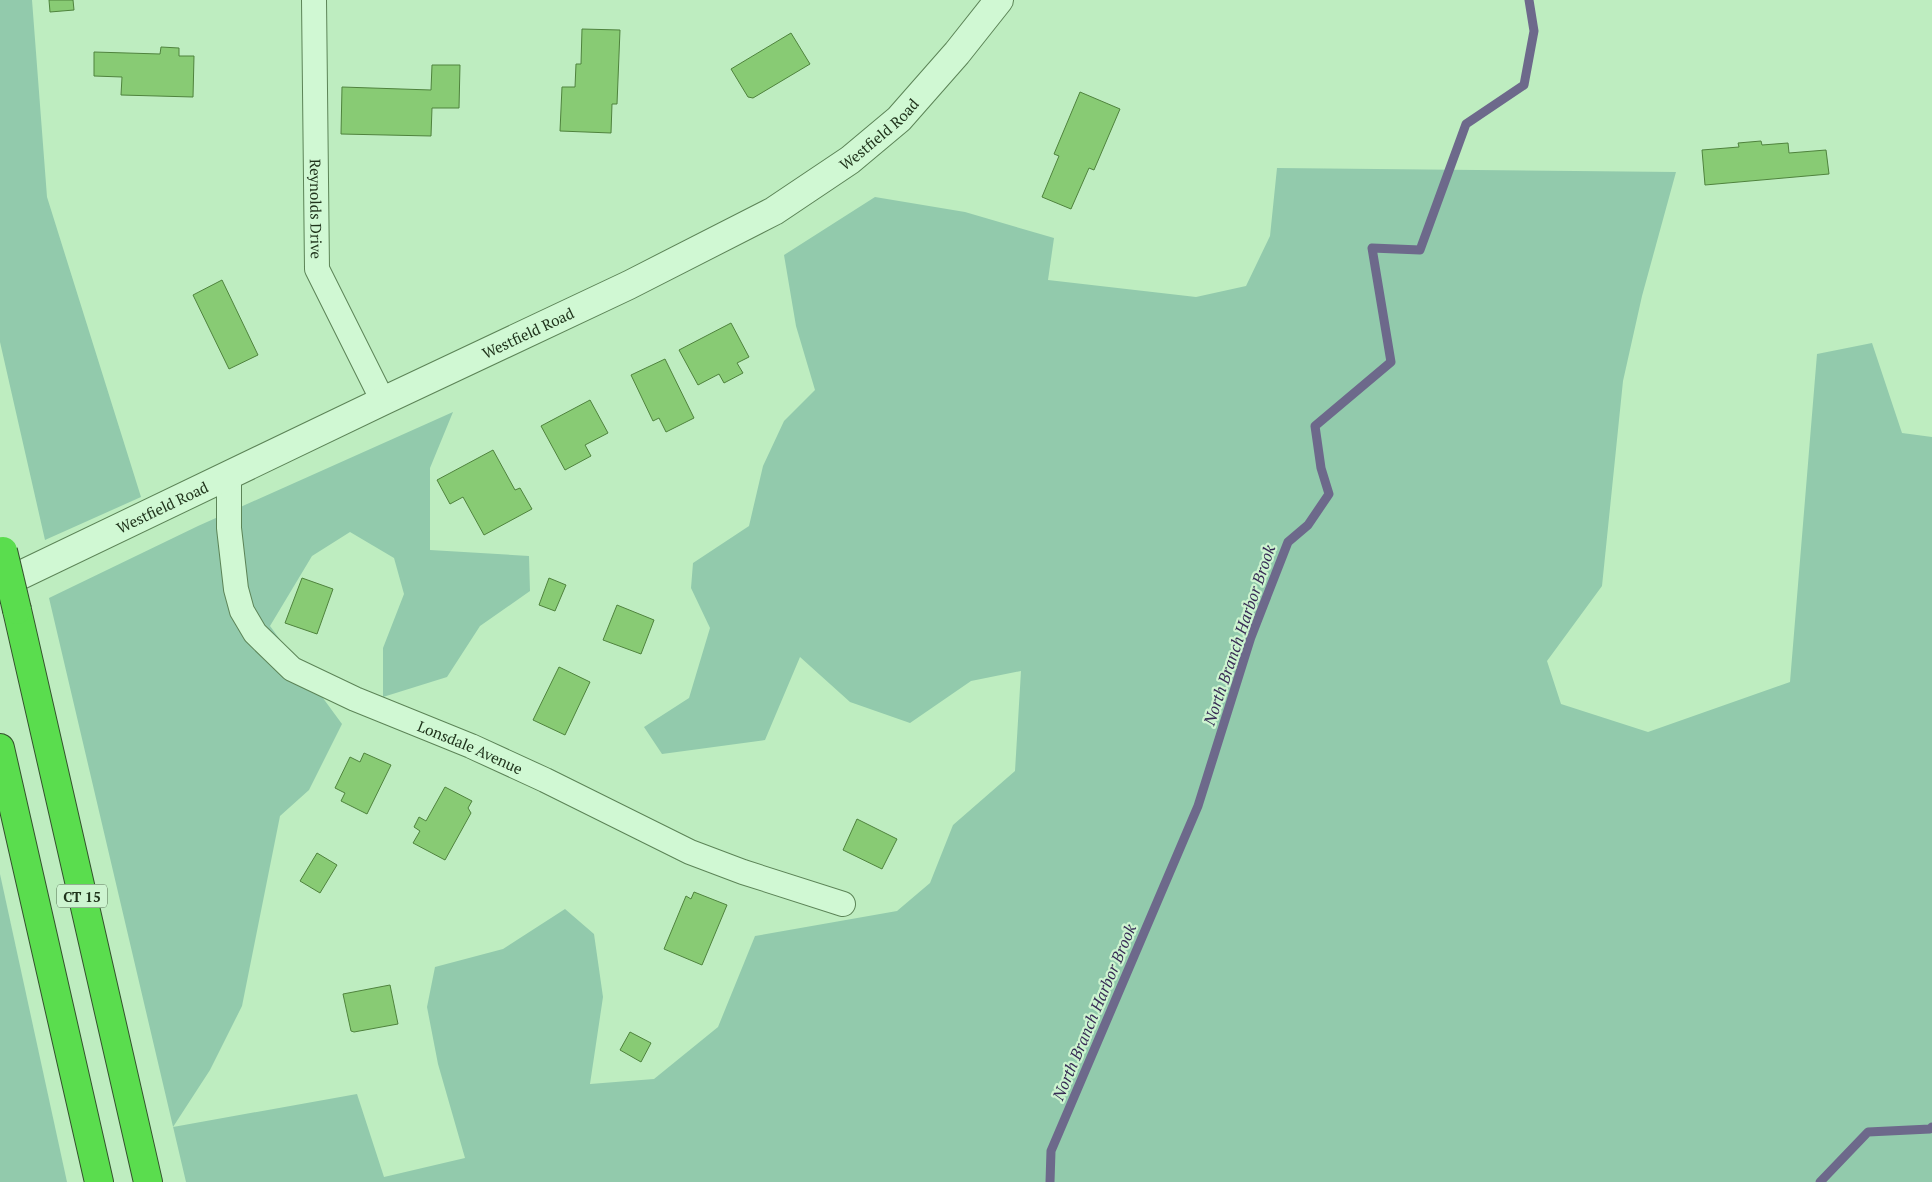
<svg xmlns="http://www.w3.org/2000/svg" width="1932" height="1182" font-family="'PT Serif',serif">
<rect width="100%" height="100%" fill="#beedc0"/>
<g fill="#92caac">
<polygon points="0,0 32,0 47,197 141,497 45,540 0,342"/>
<polygon points="1277,168 1676,172 1642,296 1623,381 1602,586 1547,661 1561,704 1648,732 1790,682 1817,354 1872,343 1902,433 1932,437 1932,1182 186,1182 49,598 198,526 453,412 430,468 430,550 529,556 530,591 480,626 447,677 383,697 383,648 404,594 394,558 350,532 312,556 270,626 342,724 309,790 280,816 242,1006 210,1070 173,1127 357,1094 384,1177 465,1158 438,1064 427,1007 435,967 503,949 565,909 594,934 603,997 590,1084 654,1079 718,1027 755,936 897,911 930,883 953,825 1015,771 1021,671 971,681 910,723 850,702 800,657 765,740 662,754 644,727 689,698 710,628 691,588 693,563 749,526 763,466 784,421 815,390 796,326 784,255 875,197 965,212 1054,238 1048,280 1196,297 1246,286 1270,236"/>
<polygon points="0,874 67,1182 0,1182"/>
</g>
<g fill="none" stroke-linecap="round" stroke-linejoin="round">
<g stroke="#6d698b" stroke-width="9">
<polyline points="1050,1182 1051,1151 1198,806 1251,637 1288,542 1308,525 1329,494 1321,468 1315,426 1391,362 1372,248 1420,250 1466,124 1524,85 1534,31 1529,0"/>
<polyline points="1820,1182 1868,1132 1930,1129 1932,1127"/>
</g>
</g>
<g fill="#88cb74" stroke="#4f833d">
<polygon points="49,0 73,0 74,10 50,12"/>
<polygon points="582,29 620,30 617,104 612,104 611,133 560,131 562,87 575,87 576,64 581,64"/>
<polygon points="791,33 810,64 753,98 748,97 731,69"/>
<polygon points="161,47 179,48 179,56 194,56 193,97 121,95 122,77 94,76 94,52 160,54"/>
<polygon points="432,65 460,65 459,108 432,108 431,136 341,134 342,87 431,90"/>
<polygon points="1080,92 1120,109 1094,170 1089,168 1071,209 1042,197 1059,156 1054,154"/>
<polygon points="1761,141 1762,145 1788,143 1789,153 1826,150 1829,174 1705,185 1702,150 1739,147 1738,143"/>
<polygon points="222,280 258,355 229,369 193,295"/>
<polygon points="731,323 749,357 737,363 743,373 724,383 719,374 698,385 679,350"/>
<polygon points="665,359 694,418 666,432 659,418 653,421 631,375"/>
<polygon points="590,400 608,433 585,445 591,456 565,470 541,426"/>
<polygon points="493,450 515,490 520,488 532,509 484,535 463,497 450,504 437,480"/>
<polygon points="302,578 333,589 317,634 285,623"/>
<polygon points="549,578 566,585 555,611 539,605"/>
<polygon points="617,605 654,620 641,654 603,640"/>
<polygon points="559,667 590,682 565,735 533,720"/>
<polygon points="364,753 391,765 367,814 341,801 345,793 335,788 350,757 360,762"/>
<polygon points="445,787 472,801 468,808 471,813 445,860 413,843 420,831 414,827 419,817 426,821"/>
<polygon points="857,819 897,839 882,869 843,850"/>
<polygon points="317,853 337,865 320,893 300,881"/>
<polygon points="694,892 727,905 702,965 664,949 686,896 691,899"/>
<polygon points="390,985 398,1024 354,1032 351,1031 343,994"/>
<polygon points="630,1032 651,1043 641,1062 620,1050"/>
</g>
<g fill="none" stroke-linecap="round" stroke-linejoin="round">
<g stroke="#5c8457" stroke-width="26">
<g id="minor">
<path id="s1" d="M314,0L317,269L383,401"/>
<path id="s2" d="M229,476V528L236,589L242,611L255,633L292,669L355,699L471,746L545,780L690,852L743,872L843,904"/>
</g>
</g>
<g stroke="#5c8457" stroke-width="30">
<g id="tertiary">
<path id="s3" d="M0,585L383,401L629,285L774,211L850,160L899,119L957,53L999,0"/>
</g>
</g>
<g stroke="#33522c" stroke-width="30">
<g id="motorway">
<polyline points="17,610 148,1182"/>
<polyline points="0,748 99,1182"/>
</g>
</g>
<use href="#minor" stroke="#d0f8d3" stroke-width="24"/>
<use href="#tertiary" stroke="#d0f8d3" stroke-width="28"/>
<use href="#motorway" stroke="#5add4e" stroke-width="28"/>
<g stroke="#33522c" stroke-width="30" stroke-linecap="butt">
<polyline id="motorway-bridge" points="3,551 17,610"/>
</g>
<use href="#motorway-bridge" stroke="#5add4e" stroke-width="28"/>
</g>
<g text-anchor="middle" dominant-baseline="central" stroke-width="4.5" stroke-linejoin="round" paint-order="stroke">
<rect fill="#cdf4d0" stroke="#546e52" stroke-width="1" x="57" y="884.5" width="50" height="23" rx="4"/>
<g font-size="14" font-weight="bold" fill="#20341c">
<text x="82" y="896">CT 15</text>
</g>
<g font-size="15" fill="#20341c" stroke="#cdf4d0">
<text stroke="none"><textPath href="#s3" startOffset="990">Westfield Road</textPath></text>
<text stroke="none"><textPath href="#s1" startOffset="209">Reynolds Drive</textPath></text>
<text stroke="none"><textPath href="#s3" startOffset="585">Westfield Road</textPath></text>
<text stroke="none"><textPath href="#s3" startOffset="180">Westfield Road</textPath></text>
<text stroke="none"><textPath href="#s2" startOffset="408">Lonsdale Avenue</textPath></text>
</g>
<g font-size="16" font-style="italic" fill="#372b54" stroke="#cdf4d0">
<text transform="translate(1239 635) rotate(-71)">North Branch Harbor Brook</text>
<text transform="translate(1094 1012) rotate(-67)">North Branch Harbor Brook</text>
</g>
</g>
</svg>
